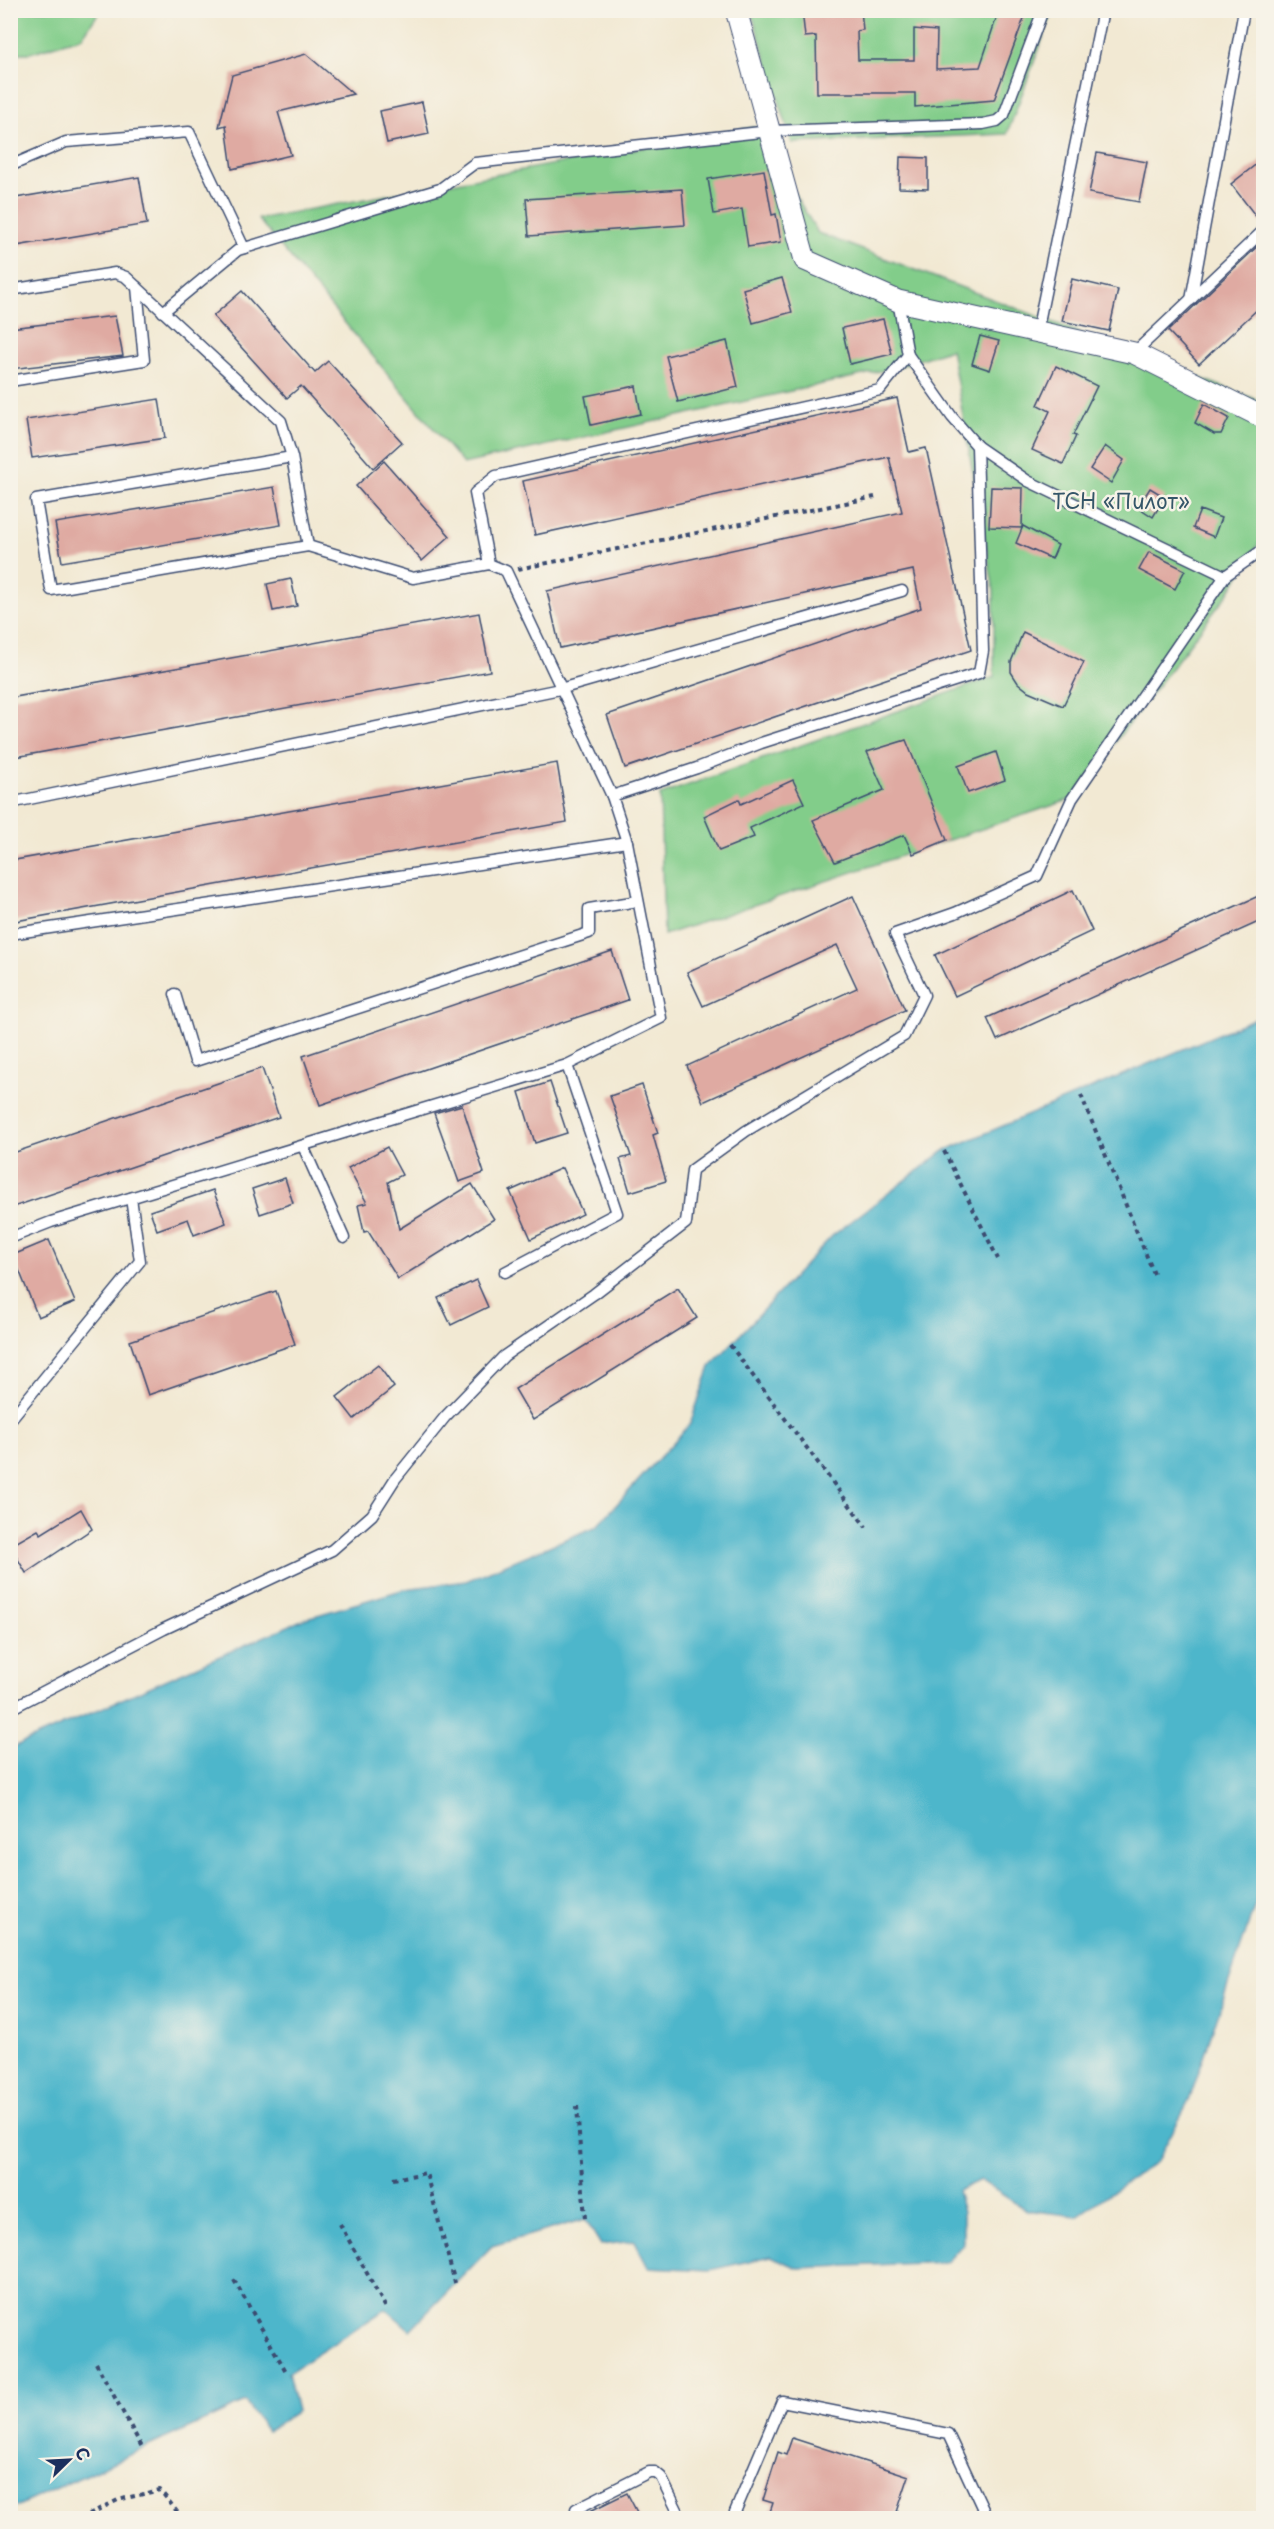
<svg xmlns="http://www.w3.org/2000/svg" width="1274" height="2529" font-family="'Playpen Sans',sans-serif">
<rect width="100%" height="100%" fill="#f7f3e8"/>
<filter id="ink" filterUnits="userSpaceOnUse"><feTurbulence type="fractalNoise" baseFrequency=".0167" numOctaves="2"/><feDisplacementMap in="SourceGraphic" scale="12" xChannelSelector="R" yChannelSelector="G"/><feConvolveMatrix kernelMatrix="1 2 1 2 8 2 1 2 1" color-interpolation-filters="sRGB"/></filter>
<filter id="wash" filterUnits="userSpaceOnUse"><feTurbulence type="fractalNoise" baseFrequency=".008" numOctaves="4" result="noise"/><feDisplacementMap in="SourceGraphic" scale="24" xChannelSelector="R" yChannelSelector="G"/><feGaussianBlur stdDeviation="1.35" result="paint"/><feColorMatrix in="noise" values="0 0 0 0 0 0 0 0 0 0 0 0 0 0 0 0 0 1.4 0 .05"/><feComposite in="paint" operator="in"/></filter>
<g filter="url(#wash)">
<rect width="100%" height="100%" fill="#f2e9d3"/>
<g fill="#82cd8a" stroke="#4e7e74" stroke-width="1.5">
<polygon points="11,10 100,10 100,11 82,37 30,53 11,53"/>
<polygon points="751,11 1053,11 1007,134 792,143"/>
<polygon points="754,127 818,233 1263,402 1263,537 1229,592 1072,799 664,935 660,795 994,677 994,591 951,349 894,368 463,464 258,219"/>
</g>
<polygon fill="#4db6cb" stroke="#347294" stroke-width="1.5" points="1263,1015 1263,1881 1189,2101 1157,2161 1077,2216 1026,2210 980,2180 957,2191 963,2212 963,2244 947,2262 798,2268 771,2256 710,2270 648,2267 634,2241 601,2245 585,2219 492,2246 410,2330 386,2309 288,2373 297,2411 267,2431 245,2402 11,2509 11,1748 304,1619 405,1589 466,1581 597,1526 690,1424 710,1367 832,1236 944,1151"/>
<g id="blocks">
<g fill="#dfaaa2">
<polygon points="802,10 861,10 863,30 857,31 858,60 914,60 914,29 937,31 936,69 980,67 999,10 1027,10 994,100 915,107 915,93 817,93 816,36 805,37"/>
<polygon points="306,54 353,94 278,112 291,155 232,169 226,125 219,127 232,75"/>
<polygon points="422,102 429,134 387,143 380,111"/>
<polygon points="1097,153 1147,162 1139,202 1089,193"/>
<polygon points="900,157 928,158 928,189 899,188"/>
<polygon points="1263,159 1263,223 1261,223 1231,184"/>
<polygon points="764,170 772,215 776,214 781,242 748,247 742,209 714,214 708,179"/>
<polygon points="139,177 147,224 10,247 10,199"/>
<polygon points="682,189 685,225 529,236 526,199"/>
<polygon points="1263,241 1263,304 1199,364 1168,331"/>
<polygon points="782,278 792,312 753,323 743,289"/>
<polygon points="1072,279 1118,290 1109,331 1062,321"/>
<polygon points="242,291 315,373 328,361 402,442 373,468 301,386 287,398 213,316"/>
<polygon points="115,316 123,356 10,369 10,328"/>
<polygon points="883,319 892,354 850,364 842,328"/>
<polygon points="980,336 999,341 990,370 972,364"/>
<polygon points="727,341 738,387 678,402 666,356"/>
<polygon points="1056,366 1097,386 1073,435 1076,436 1063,464 1032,450 1050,411 1038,405"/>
<polygon points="636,386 641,414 591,425 585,396"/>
<polygon points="897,398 909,452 926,448 971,650 625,768 607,715 921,608 913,570 560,648 547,591 902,512 889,457 535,535 523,481"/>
<polygon points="159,399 165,438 32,458 26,420"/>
<polygon points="1204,404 1229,418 1221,434 1214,434 1195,423"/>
<polygon points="1105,446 1124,460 1111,483 1090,469"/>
<polygon points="384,461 450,536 422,561 356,486"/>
<polygon points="274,487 281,525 62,562 55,523"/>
<polygon points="991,487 1023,488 1022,528 989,527"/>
<polygon points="1150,488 1165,497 1153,517 1138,507"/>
<polygon points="1200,510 1221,518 1214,537 1193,528"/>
<polygon points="1023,526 1058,545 1052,559 1016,543"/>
<polygon points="1149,552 1185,570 1175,589 1139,570"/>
<polygon points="291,579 297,606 273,611 267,584"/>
<polygon points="479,613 490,671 10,758 10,698"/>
<polygon points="1023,632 1084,662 1063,706 1028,691 1018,683 1011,672 1011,662"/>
<polygon points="906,740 947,840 913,854 904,835 835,862 813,820 884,790 867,752"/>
<polygon points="996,752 1005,780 968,793 958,766"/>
<polygon points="557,763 567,822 10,922 10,861"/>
<polygon points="793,780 804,803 750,828 754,837 719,851 704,816 739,799 741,804"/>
<polygon points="1073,890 1092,931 955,996 935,955"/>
<polygon points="1263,894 1263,920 997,1040 987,1018"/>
<polygon points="853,896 905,1010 703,1102 687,1066 857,988 837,945 703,1006 687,972"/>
<polygon points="612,951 628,1000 320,1105 303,1056"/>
<polygon points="262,1068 279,1117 10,1208 10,1154"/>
<polygon points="550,1082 567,1133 535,1143 519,1092"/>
<polygon points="642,1085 658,1133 653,1135 666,1181 630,1192 620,1159 631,1156 610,1096"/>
<polygon points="462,1105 484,1173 459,1182 434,1113"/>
<polygon points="387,1147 402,1175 388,1182 399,1229 472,1184 494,1219 398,1279 368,1231 364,1232 358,1205 367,1203 348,1168"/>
<polygon points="562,1168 583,1214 531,1239 510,1191"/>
<polygon points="285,1178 293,1203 260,1214 252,1189"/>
<polygon points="213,1190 226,1223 194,1235 188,1219 157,1230 150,1211"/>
<polygon points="49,1240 75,1302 38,1317 13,1255"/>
<polygon points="476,1280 488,1307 451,1325 438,1298"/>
<polygon points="678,1288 697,1318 533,1420 515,1389"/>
<polygon points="276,1291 295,1344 148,1395 130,1341"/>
<polygon points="378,1365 394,1387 354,1419 337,1397"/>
<polygon points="81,1509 92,1529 26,1573 10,1546 38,1530 41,1534"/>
<polygon points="792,2438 909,2476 895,2518 768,2518 773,2503 763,2500 778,2452 786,2455"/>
<polygon points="627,2493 640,2518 576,2518"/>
</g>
</g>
</g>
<g filter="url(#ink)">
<use href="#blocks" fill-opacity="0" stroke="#3b4b70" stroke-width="1.5"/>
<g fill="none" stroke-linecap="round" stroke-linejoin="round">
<g stroke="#3b4b70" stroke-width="13">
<g id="service">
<polyline points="10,166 66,142 189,132 244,248"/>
<polyline points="10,290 115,273 126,277 281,421 292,457 308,546 51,590 36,500 292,457"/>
<polyline points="1191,300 1244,10"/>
<polyline points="163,312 238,250 440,189 475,163 770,131 983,124 997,121 1004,115 1043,10"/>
<polyline points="1037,332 1103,10"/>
<polyline points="1134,353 1264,230"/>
<polyline points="10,381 144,360 137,287"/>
<polyline points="977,446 1028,481 1225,576"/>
<polyline points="308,546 413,578 489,564"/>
<polyline points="612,796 697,768 761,743 979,673 983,651 977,446 952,417 908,355 898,301"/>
<polyline points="10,803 560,689 902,591"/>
<polyline points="10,934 627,842"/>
<polyline points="175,994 195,1061 589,933 589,909 638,901"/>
<polyline points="303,1146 344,1238"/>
<polyline points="10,1238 51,1222 567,1065 661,1018 627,842 612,796 506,571 489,564 475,493 496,476 880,390 908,355"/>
<polyline points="505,1272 617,1213 567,1065"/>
<polyline points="10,1420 140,1261 131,1198"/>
<polyline points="10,1709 164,1629 332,1550 372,1515 395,1479 445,1417 504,1356 594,1294 686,1223 692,1170 746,1131 904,1036 924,995 895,934 955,913 1037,876 1072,799 1225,576 1264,549"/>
<polyline points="576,2509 649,2472 655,2472 661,2477 681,2518"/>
<polyline points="739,2518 735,2512 782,2401 948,2434 987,2518"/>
</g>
</g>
<g stroke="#3b4b70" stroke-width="23">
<polyline id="minor" points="736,10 805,260 898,301 1134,353 1264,418"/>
</g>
<g stroke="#3b4b70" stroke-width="4" stroke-dasharray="4.5 4.5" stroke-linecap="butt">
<polyline points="518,569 875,497"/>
<polyline points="1081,1095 1154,1274"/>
<polyline points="944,1151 998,1259"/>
<polyline points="730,1345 866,1527"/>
<polyline points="577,2106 585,2219"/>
<polyline points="393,2179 426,2173 455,2283"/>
<polyline points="340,2224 386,2308"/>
<polyline points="234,2280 287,2373"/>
<polyline points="96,2363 143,2449"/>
<polyline points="81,2518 118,2500 160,2490 182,2518"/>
</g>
<use href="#service" stroke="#fff" stroke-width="10"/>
<use href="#minor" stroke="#fff" stroke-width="21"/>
</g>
</g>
<g text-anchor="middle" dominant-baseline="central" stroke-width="5" stroke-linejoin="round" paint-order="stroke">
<g font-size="21" fill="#355669" stroke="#f7f3e8">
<text x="1121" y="500">ТСН «Пилот»</text>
</g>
</g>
<rect width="1274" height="2529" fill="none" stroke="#f7f3e8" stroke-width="36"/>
<g transform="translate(69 2460) rotate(66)" stroke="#f7f3e8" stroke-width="4.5" paint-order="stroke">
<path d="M0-4.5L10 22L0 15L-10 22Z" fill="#1b2f5e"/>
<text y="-9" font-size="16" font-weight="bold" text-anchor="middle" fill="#1b2f5e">С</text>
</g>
</svg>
